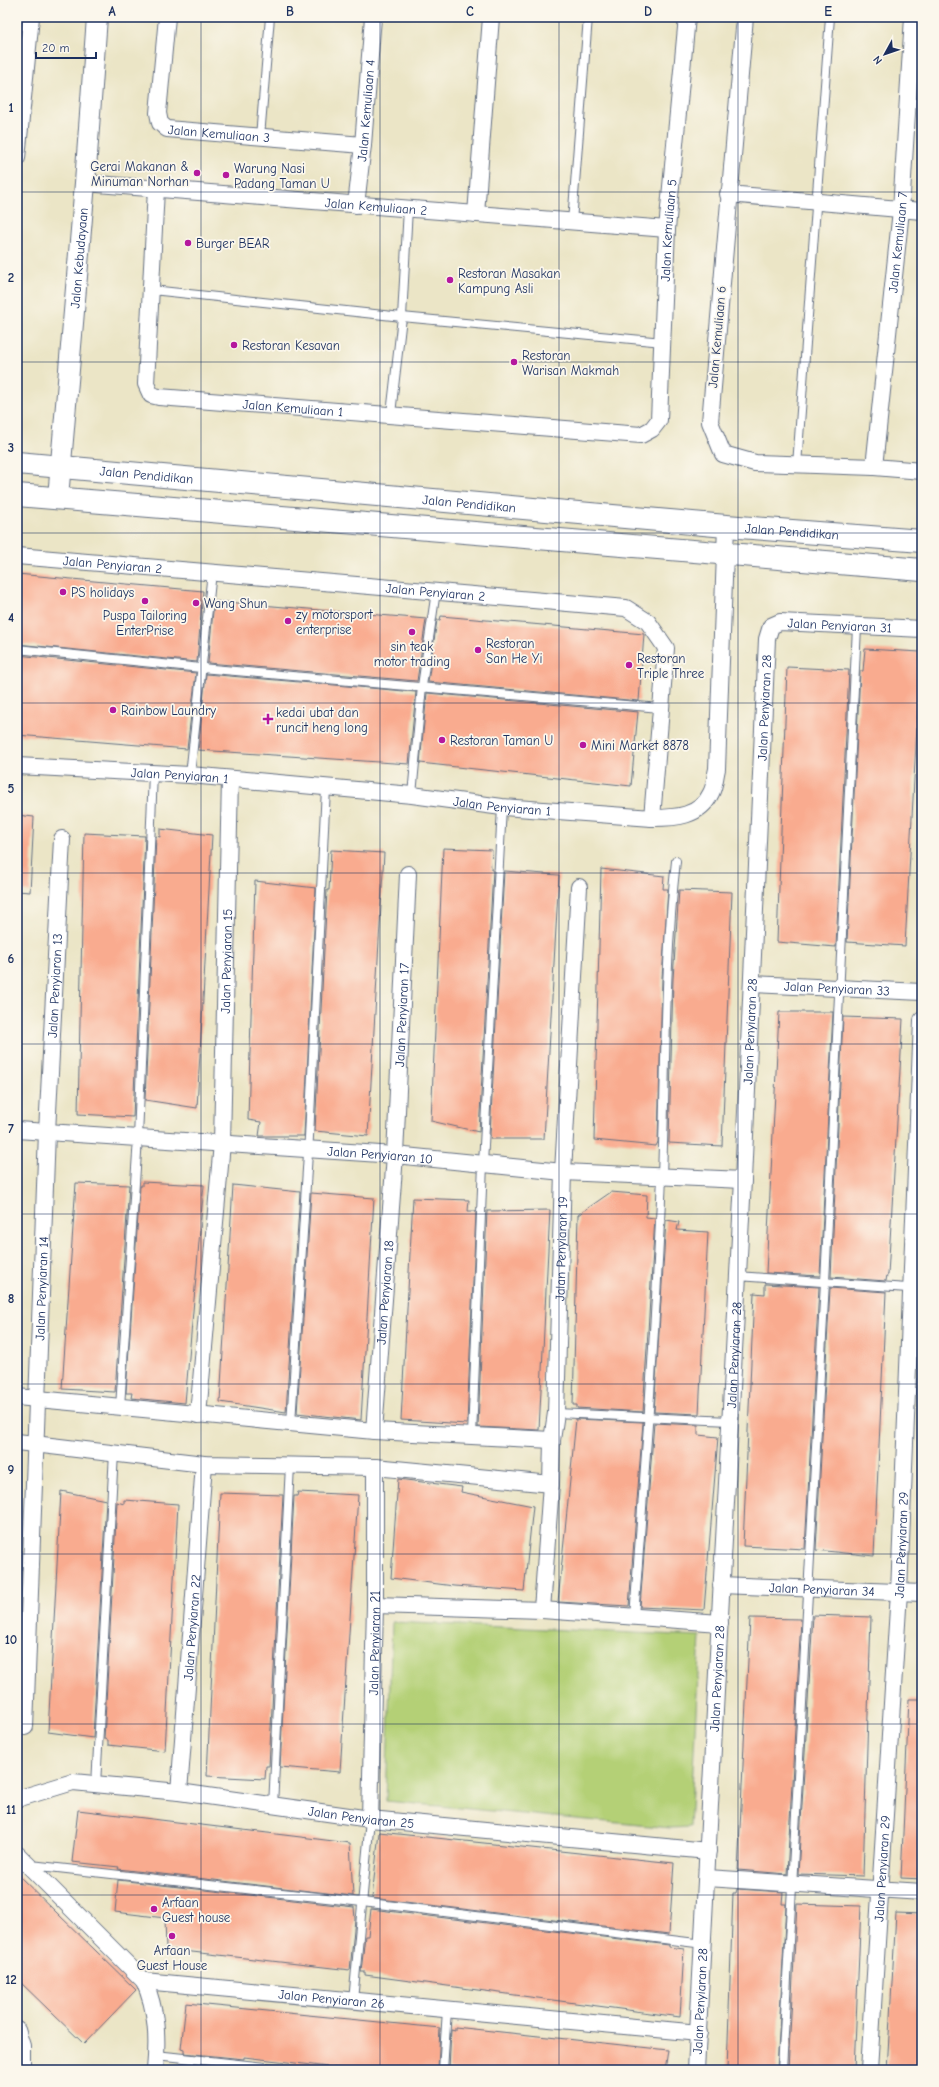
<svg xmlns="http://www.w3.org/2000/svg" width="939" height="2087" font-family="'Comic Neue',sans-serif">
<rect width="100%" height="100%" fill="#fbf7ec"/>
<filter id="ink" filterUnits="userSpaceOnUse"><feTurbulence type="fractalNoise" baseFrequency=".025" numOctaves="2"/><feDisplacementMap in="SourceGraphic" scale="8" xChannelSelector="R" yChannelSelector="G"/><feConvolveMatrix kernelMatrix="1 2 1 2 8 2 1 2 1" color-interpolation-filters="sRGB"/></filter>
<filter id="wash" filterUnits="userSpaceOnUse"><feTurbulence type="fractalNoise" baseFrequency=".012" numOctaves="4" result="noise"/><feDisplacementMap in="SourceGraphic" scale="16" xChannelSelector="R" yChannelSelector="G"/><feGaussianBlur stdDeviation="0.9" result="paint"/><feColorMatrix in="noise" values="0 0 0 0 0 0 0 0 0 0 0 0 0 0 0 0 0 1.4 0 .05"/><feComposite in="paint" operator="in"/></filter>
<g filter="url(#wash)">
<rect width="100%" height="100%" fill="#ebe5c6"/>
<polygon fill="#b4d076" stroke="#68806a" points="392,1622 700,1636 690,1827 671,1828 386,1801"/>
<g id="blocks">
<g fill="#f9ab8f">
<polygon points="17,574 203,591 197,662 17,644"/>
<polygon points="214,601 426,619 417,681 208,663"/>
<polygon points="441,616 644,634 639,701 428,682 437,620 440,620"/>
<polygon points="865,649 921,652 905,946 847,942 860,671 863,671"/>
<polygon points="17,655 196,673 187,749 17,735"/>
<polygon points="787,667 849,670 836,947 777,942"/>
<polygon points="206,674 416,692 409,764 198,750"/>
<polygon points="427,693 638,712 631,786 420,763"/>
<polygon points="17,815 34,817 30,892 17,891"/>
<polygon points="160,829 212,835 197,1108 145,1100 156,836 160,837"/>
<polygon points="84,833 145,836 133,1117 78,1114"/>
<polygon points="443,848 492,850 491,870 493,870 479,1132 431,1121"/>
<polygon points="331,850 384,853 368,1136 315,1131 327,890 329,890"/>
<polygon points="601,869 664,876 663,889 668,889 662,978 658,1142 656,1146 594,1140"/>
<polygon points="504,871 559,875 544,1139 491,1139 490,1134"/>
<polygon points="255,881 316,888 304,1136 259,1136 261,1122 248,1120"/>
<polygon points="679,890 732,892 722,1146 669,1143 673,979"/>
<polygon points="779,1012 833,1012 820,1276 766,1273"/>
<polygon points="843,1017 903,1019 888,1275 887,1275 886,1281 831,1277"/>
<polygon points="142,1182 204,1185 185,1403 131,1398 132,1393 126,1393 140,1186 142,1186"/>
<polygon points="76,1183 129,1185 115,1392 62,1389"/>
<polygon points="233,1185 300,1192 286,1412 220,1402"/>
<polygon points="611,1192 647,1195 646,1217 655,1218 643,1412 577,1408 577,1405 573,1405 578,1215"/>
<polygon points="311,1193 374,1198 361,1420 297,1413"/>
<polygon points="413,1198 469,1200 468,1211 476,1211 467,1424 401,1420"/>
<polygon points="550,1210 539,1430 478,1427 487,1211"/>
<polygon points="666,1220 679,1222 677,1230 708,1232 699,1414 654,1412"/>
<polygon points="765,1284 819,1287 805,1549 743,1546 754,1293 765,1294"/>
<polygon points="830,1288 886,1292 874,1556 816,1550"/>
<polygon points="576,1419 643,1422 629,1606 558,1602"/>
<polygon points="654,1423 698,1425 698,1435 718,1437 704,1610 640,1607"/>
<polygon points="398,1479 462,1487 461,1492 533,1506 524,1591 454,1586 391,1578"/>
<polygon points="61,1491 106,1500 93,1738 48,1732"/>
<polygon points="298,1492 358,1495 340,1772 280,1767 294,1496 297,1496"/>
<polygon points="220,1493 283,1495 269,1766 266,1766 265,1779 207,1776"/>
<polygon points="124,1500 178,1504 165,1751 108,1745 108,1740 104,1739 117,1502 124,1504"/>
<polygon points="813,1615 871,1617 863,1876 798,1874"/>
<polygon points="750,1618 801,1619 787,1874 738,1870"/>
<polygon points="909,1699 922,1699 922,1879 901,1878"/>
<polygon points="78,1810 350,1843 353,1896 118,1869 119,1867 72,1862"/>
<polygon points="379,1832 674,1863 669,1934 372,1898"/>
<polygon points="17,1874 136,1990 84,2044 17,1979"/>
<polygon points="118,1880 354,1907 355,1919 350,1970 166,1949 165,1918 115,1912"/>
<polygon points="737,1889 783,1892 782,1904 786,1904 777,2070 727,2070 733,1893 736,1893"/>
<polygon points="797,1904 861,1906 854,2070 788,2070"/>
<polygon points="371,1909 669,1945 669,1947 684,1949 680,2017 365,1975 365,1972 361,1972 365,1936 368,1936"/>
<polygon points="896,1913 922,1914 922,2070 887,2070"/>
<polygon points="186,2003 440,2028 438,2070 354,2070 244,2057 244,2059 184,2053 184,2050 181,2049"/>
<polygon points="455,2027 668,2050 665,2070 449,2070 451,2029 455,2030"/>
<polygon points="183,2064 242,2070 183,2070"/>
</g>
</g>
</g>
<g filter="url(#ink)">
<use href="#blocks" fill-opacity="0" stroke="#646f82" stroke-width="1"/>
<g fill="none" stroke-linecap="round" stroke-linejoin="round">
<g stroke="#646f82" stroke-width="10">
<g id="service">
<polyline points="260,137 270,17"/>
<polyline points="572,222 588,17"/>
<polyline points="152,290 402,317 663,342"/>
<polyline points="391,414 402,317 408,208"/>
<polyline points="797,465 830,17"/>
<polyline points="17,649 201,668 660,708"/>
<polyline points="190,775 212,572"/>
<polyline points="412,795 422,686 436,591"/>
<polyline points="737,1276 922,1289"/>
<polyline points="120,1407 138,1138 153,773"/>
<polyline points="556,1413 730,1421"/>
<polyline points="291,1424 309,1137 326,788"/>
<polyline points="472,1436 483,1164 502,807"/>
<path d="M634,1617C645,1470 656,1323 662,1176C666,1071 664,965 676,861"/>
<polyline points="96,1785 114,1453"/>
<polyline points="273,1806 290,1465"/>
<polyline points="31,1865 362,1902 704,1944"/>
<polyline points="353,2001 370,1819"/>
<polyline points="156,2055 292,2070"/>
<polyline points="443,2070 447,2010"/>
<polyline points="782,2070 825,1282 857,627"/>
</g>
</g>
<g stroke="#646f82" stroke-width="18">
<g id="minor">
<path id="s1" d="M167,17L158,113L160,123L167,129L363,145"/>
<polyline points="745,17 710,422 723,454 755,463 874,467 922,471"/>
<polyline points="17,158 31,17"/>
<path id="s2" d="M85,183L667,229"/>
<path id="s3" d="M156,189L146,384L151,395L159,397L641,435L652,429L659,420L667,229L687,17"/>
<polyline points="728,194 922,211"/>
<path id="s4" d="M356,205L363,145L373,17"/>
<polyline points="476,214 491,17"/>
<path id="s5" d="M874,467L901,210L913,17"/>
<path id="s6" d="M17,556L626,608L648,622L666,648L652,818"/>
<path id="s7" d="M17,766L190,775L412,795L502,807L652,818C675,818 700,817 711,793C715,786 715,776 717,769L726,526"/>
<path id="s8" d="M752,984L922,992"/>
<path id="s9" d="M17,1130L395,1155L563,1172L743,1180"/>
<polyline points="17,1397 374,1431 552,1440"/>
<path id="s10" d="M198,1415L222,1143L230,779"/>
<path id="s11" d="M374,1431L395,1155L408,874"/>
<polyline points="17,1442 204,1464 375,1467 551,1484"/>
<path id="s12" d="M721,1585L922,1593"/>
<polyline points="375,1605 542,1610 720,1623"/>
<path id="s13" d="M542,1610L551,1484L552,1440L556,1413L563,1172L579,887"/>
<path id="s14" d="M25,1727L47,1132L62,839"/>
<path id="s15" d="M179,1792L204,1464"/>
<path id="s16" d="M17,1799L73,1782L179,1792L370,1819L708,1851"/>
<path id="s17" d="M370,1819L375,1605V1467"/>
<path id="s18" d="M17,1854L144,1981L699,2033"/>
<polyline points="707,1878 922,1892"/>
<path d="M144,1981C157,2010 158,2039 155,2070"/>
<polyline points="17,2030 22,2046 22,2070"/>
<path id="s19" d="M696,2070L743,1180L767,639L771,626L780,622L922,629"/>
<path id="s20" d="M869,2070L899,1592L922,1020"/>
</g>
</g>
<g stroke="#646f82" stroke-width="22">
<g id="tertiary">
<path id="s21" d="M58,498L85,183L97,17"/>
</g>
</g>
<g stroke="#646f82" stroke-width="24">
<g id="secondary">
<path id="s22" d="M17,463L726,526L922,541"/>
<polyline points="17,495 922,570"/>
</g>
</g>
<use href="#service" stroke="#fff" stroke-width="8"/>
<use href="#minor" stroke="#fff" stroke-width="16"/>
<use href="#tertiary" stroke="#fff" stroke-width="20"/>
<use href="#secondary" stroke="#fff" stroke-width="22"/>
</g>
</g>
<path fill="none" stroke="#1b2f5e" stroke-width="1" stroke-opacity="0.55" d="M201,17V2070M380,17V2070M559,17V2070M738,17V2070M17,192H922M17,362H922M17,533H922M17,703H922M17,873H922M17,1044H922M17,1214H922M17,1384H922M17,1554H922M17,1724H922M17,1895H922"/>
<g fill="#b5179e" stroke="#fbf7ec" stroke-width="1.5">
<circle cx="197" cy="173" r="4"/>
<circle cx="226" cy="175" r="4"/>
<circle cx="188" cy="243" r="4"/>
<circle cx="450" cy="280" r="4"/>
<circle cx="234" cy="345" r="4"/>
<circle cx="514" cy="362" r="4"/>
<circle cx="63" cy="592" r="4"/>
<circle cx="145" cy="601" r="4"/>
<circle cx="196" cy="603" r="4"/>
<circle cx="288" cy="621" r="4"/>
<circle cx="412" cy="632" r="4"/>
<circle cx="478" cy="650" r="4"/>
<circle cx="629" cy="665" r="4"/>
<circle cx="113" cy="710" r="4"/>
<path d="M266 713h4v4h4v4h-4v4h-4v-4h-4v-4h4z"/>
<circle cx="442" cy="740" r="4"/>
<circle cx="583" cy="745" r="4"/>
<circle cx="154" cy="1909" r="4"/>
<circle cx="172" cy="1936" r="4"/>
</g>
<g text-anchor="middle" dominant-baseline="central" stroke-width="3.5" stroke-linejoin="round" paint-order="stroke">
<g font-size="13" fill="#1b2f5e" stroke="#fbf7ec">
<text stroke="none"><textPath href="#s4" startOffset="95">Jalan Kemuliaan 4</textPath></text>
<text stroke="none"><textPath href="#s1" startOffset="168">Jalan Kemuliaan 3</textPath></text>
<text stroke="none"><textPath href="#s2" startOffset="292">Jalan Kemuliaan 2</textPath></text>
<text stroke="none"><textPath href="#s3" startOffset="913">Jalan Kemuliaan 5</textPath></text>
<text stroke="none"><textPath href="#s5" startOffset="226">Jalan Kemuliaan 7</textPath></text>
<text stroke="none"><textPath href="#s21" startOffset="241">Jalan Kebudayaan</textPath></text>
<text transform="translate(717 337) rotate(-85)">Jalan Kemuliaan 6</text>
<text stroke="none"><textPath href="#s3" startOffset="350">Jalan Kemuliaan 1</textPath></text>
<text stroke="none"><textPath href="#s22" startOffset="130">Jalan Pendidikan</textPath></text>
<text stroke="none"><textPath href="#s22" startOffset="454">Jalan Pendidikan</textPath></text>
<text stroke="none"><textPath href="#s22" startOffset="778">Jalan Pendidikan</textPath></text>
<text stroke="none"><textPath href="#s6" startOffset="96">Jalan Penyiaran 2</textPath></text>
<text stroke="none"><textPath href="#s6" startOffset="420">Jalan Penyiaran 2</textPath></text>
<text stroke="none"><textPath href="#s19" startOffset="1516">Jalan Penyiaran 31</textPath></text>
<text stroke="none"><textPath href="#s19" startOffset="1364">Jalan Penyiaran 28</textPath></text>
<text stroke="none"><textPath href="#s7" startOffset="163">Jalan Penyiaran 1</textPath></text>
<text stroke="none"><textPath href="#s7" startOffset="487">Jalan Penyiaran 1</textPath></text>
<text stroke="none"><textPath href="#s10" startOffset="455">Jalan Penyiaran 15</textPath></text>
<text stroke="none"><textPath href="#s14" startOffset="742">Jalan Penyiaran 13</textPath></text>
<text stroke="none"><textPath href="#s8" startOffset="85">Jalan Penyiaran 33</textPath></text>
<text stroke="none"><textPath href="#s11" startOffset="417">Jalan Penyiaran 17</textPath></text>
<text stroke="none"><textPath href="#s19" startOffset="1040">Jalan Penyiaran 28</textPath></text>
<text stroke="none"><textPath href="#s9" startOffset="364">Jalan Penyiaran 10</textPath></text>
<text stroke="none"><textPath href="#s13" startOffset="362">Jalan Penyiaran 19</textPath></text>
<text stroke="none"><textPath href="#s14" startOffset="439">Jalan Penyiaran 14</textPath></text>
<text stroke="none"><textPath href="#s11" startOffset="139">Jalan Penyiaran 18</textPath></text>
<text stroke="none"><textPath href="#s19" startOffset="716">Jalan Penyiaran 28</textPath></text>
<text stroke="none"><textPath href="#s20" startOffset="526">Jalan Penyiaran 29</textPath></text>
<text stroke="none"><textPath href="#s12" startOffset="101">Jalan Penyiaran 34</textPath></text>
<text stroke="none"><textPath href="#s15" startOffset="165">Jalan Penyiaran 22</textPath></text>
<text stroke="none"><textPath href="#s17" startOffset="176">Jalan Penyiaran 21</textPath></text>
<text stroke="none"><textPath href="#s19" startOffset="392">Jalan Penyiaran 28</textPath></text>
<text stroke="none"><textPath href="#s16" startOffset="349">Jalan Penyiaran 25</textPath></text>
<text stroke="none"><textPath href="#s20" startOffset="202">Jalan Penyiaran 29</textPath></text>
<text stroke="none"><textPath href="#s18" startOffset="368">Jalan Penyiaran 26</textPath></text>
<text stroke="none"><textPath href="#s19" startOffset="69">Jalan Penyiaran 28</textPath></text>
</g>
<g font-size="13" fill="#1b2f5e" stroke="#fbf7ec" text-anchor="start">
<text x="189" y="166" text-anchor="end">Gerai Makanan &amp;<tspan x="189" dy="15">Minuman Norhan</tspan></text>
<text x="234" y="168">Warung Nasi<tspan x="234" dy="15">Padang Taman U</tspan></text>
<text x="196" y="243">Burger BEAR</text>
<text x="458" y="273">Restoran Masakan<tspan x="458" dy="15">Kampung Asli</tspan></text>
<text x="242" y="345">Restoran Kesavan</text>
<text x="522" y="355">Restoran<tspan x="522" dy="15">Warisan Makmah</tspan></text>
<text x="71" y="592">PS holidays</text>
<text x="204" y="603">Wang Shun</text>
<text x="296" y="614">zy motorsport<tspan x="296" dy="15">enterprise</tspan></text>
<text x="145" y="615" text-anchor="middle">Puspa Tailoring<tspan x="145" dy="15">EnterPrise</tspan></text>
<text x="486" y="643">Restoran<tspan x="486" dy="15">San He Yi</tspan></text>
<text x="412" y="646" text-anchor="middle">sin teak<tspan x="412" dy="15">motor trading</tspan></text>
<text x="637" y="658">Restoran<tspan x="637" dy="15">Triple Three</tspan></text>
<text x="121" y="710">Rainbow Laundry</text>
<text x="276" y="712">kedai ubat dan<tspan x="276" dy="15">runcit heng long</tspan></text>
<text x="450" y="740">Restoran Taman U</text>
<text x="591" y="745">Mini Market 8878</text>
<text x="162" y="1902">Arfaan<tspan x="162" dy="15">Guest house</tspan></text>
<text x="172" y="1950" text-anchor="middle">Arfaan<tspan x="172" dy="15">Guest House</tspan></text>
</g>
</g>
<rect width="939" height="2087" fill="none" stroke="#fbf7ec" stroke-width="44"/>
<g transform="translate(885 54) rotate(230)" stroke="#fbf7ec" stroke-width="3" paint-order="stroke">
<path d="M0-3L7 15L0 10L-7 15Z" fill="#1b2f5e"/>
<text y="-6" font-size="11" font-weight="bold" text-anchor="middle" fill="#1b2f5e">N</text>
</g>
<path d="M36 52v6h60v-6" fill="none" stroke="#1b2f5e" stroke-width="2"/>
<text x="42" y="52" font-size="12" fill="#1b2f5e" stroke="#fbf7ec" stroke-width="3" paint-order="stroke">20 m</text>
<rect x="22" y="22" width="895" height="2043" fill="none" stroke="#1b2f5e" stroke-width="1.5"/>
<g font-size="13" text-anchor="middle" font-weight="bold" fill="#1b2f5e">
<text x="112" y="16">A</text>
<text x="290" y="16">B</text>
<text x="470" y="16">C</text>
<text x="648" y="16">D</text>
<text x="828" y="16">E</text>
<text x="11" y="112">1</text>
<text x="11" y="282">2</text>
<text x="11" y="452">3</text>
<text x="11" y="622">4</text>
<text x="11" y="793">5</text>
<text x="11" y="963">6</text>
<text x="11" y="1133">7</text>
<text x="11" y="1303">8</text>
<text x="11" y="1474">9</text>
<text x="11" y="1644">10</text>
<text x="11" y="1814">11</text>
<text x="11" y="1984">12</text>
</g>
</svg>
